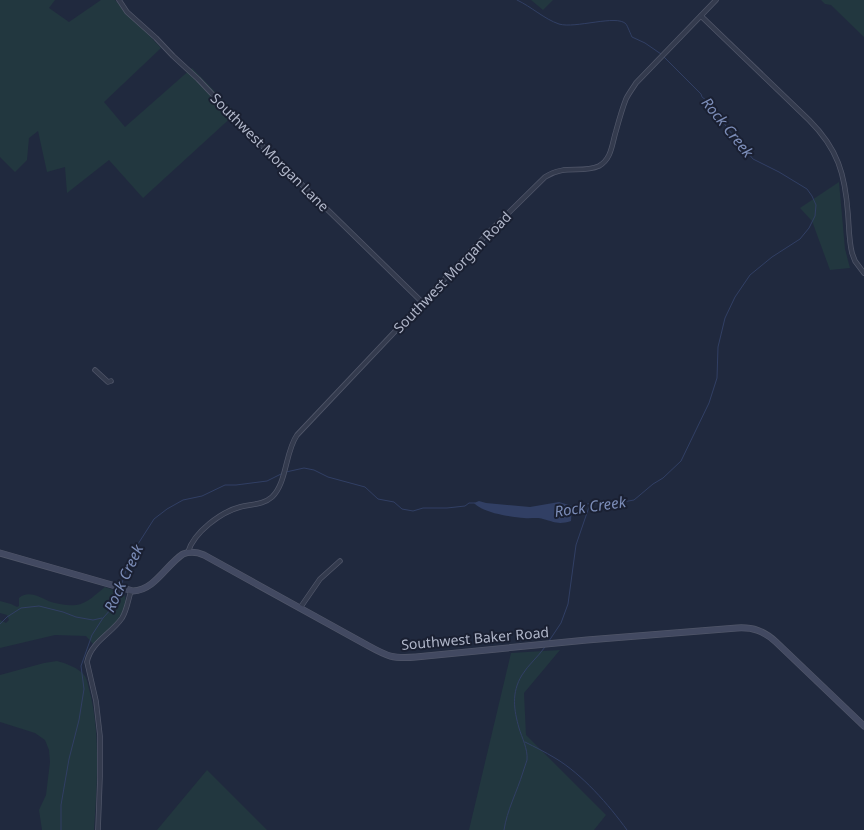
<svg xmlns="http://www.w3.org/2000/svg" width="864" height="830" font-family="'Noto Sans',sans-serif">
<rect width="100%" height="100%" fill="#20293e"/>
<g fill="#22373f">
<polygon points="0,0 55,0 49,8 69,22 101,0 115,0 161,48 104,102 125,127 192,68 236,113 143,198 109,160 67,193 65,167 47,172 38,131 29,138 27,160 15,172 0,157"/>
<polygon points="531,0 553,0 543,10"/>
<polygon points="821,0 864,0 864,37 831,5 825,4"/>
<polygon points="839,182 845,249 850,268 830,270 812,221 800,208"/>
<path d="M105,587L124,594C133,611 105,634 93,644L86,636L55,635L0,648V620L6,623L9,620L7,615L0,613V601L11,604L17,607L19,606V598C28,589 42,598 51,602C59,604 68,606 76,605C87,604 97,593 105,587Z"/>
<polygon points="560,650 524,693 526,735 606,815 594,830 469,830 511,653"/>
<path d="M57,661C65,663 79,668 84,675C87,678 88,685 89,689C101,732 97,786 94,830H42L39,810L46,795L50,762L49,750L45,740L35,733L0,722V675L44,663Z"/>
<polygon points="207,770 267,830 157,830"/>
</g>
<path fill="#313f64" d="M479,501L486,503L530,507L559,502L572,506L571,521C558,525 555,522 543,519C538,517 530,519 524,518C511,517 483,513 474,503Z"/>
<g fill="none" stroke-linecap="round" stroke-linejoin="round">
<g stroke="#313f64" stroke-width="1">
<path d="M517,0C532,7 544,19 559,24C575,29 617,14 626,24C627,25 631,35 632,37L645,43L661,54"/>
<polyline points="286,472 304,468 314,470 328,477 365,487 378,499 394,502 402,509 413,511 423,508 447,508 465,506 469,503 475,503"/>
<polyline points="571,507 593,503 606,505 634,500 653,484 663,478 681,461 709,403 717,378 718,347 725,318 735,297 750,275 772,257 800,239 809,228 815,216 816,205 812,196 807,189 779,172 753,159 728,129 711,104 702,97 701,94 663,56"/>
<polyline points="121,586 131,555 154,519 167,509 183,500 202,496 225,485 236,485 267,481 281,474"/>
<polyline points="0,624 7,617 21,608 39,606 63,612 76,617 93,620 102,618"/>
<polyline points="549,641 561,623 568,604 576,545 590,504"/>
<path d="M525,742C535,747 545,752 555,758C582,774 609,805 627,830"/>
<polyline points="61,830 61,805 69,759 79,720 84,689 81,666 92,635 103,618 112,608 120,591"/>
<path d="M504,830C507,810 517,792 523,772C524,768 526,764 527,760C528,749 522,738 519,728C514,710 511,693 522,675C528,665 538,657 545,647"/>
</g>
<g stroke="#505669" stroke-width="5.5">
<g id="street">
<polyline points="119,0 127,12 156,38 173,56 198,79 249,133 423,303"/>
<path d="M701,16L809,120C838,149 845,174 848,214C849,227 849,241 852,253L855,261L864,273"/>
<polyline points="95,370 108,382 111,381"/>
<path d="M188,552C194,532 221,512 240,507C251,504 263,505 272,497C287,483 285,452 297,435L490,231L545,177C565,164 581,174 599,166C612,159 612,143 616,131C619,120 622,109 626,99C629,93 633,88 636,83L716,0"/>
<polyline points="300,608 320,579 340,561"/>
<path d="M98,830L100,777V736L96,701L87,662C91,642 111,634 122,618C127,610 128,600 131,591"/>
</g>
</g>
<g stroke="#505669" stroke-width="7">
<path id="secondary" d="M0,553L133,591C155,590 166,565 183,554C191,551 197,552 204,555L365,644C387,656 391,659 416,657L587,640L737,628C753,627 764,631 776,642L864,726"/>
</g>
<use href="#street" stroke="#343b4e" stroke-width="4"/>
<use href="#secondary" stroke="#424961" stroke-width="5.5"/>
</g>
<g text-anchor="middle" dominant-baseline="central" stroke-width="4" stroke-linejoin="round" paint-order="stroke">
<g font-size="14" fill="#b0b6c9" stroke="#1a2032">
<text transform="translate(270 152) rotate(45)">Southwest Morgan Lane</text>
<text transform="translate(452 272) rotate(-46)">Southwest Morgan Road</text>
<text transform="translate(475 638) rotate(-5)">Southwest Baker Road</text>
</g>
<g font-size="15" font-style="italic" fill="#7c8db8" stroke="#1a2032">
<text transform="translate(728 127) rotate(51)">Rock Creek</text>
<text transform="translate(590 506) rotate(-8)">Rock Creek</text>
<text transform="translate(123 578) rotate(-65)">Rock Creek</text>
</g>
</g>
</svg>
